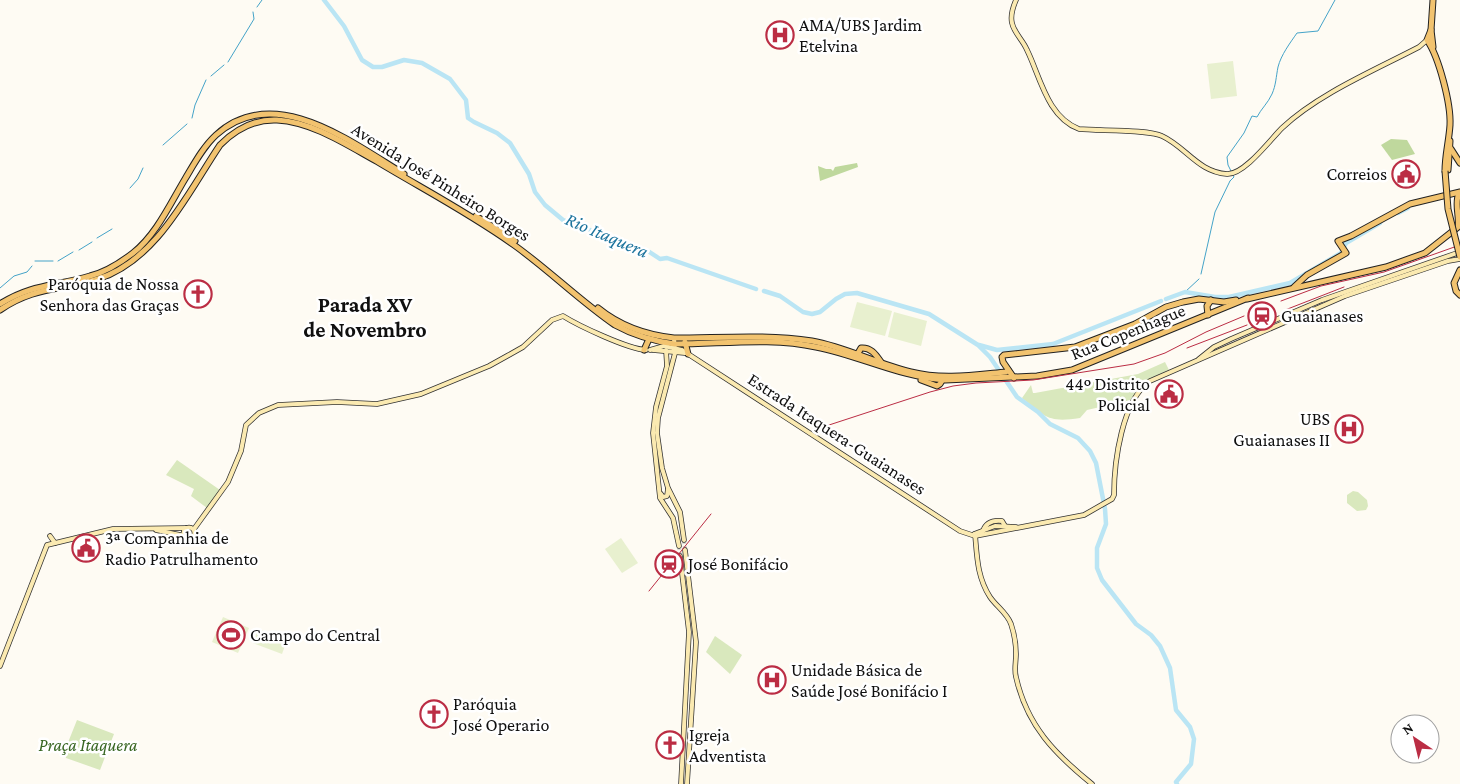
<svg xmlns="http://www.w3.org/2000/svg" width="1460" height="784" font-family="'Crimson Pro',serif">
<rect width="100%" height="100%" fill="#fefbf3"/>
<g fill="#d9e8bd">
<path d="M1165,362L1169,370C1149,379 1143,381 1131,400L1087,410L1080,418C1048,423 1046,417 1022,398L1031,385L1033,393H1035L1138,374Z"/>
<polygon points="177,460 220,490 220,492 207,508 191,496 194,489 166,475"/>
<polygon points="1353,491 1358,492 1367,500 1368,506 1366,510 1357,511 1347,503 1347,495"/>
<polygon points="715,636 742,655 730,674 706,652"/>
<polygon points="77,720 114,734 100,770 66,758 65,755 63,755"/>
</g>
<g fill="#bfd89d">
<polygon points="1391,139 1407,140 1415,154 1392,160 1381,145"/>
<polygon points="857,163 858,167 820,181 818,166 826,169 831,169 833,171 835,167"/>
</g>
<g fill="#e8f0cf">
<polygon points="1233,61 1237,96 1211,99 1207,64"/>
<polygon points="857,302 892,311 885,336 850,327"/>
<polygon points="894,312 927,321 921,346 888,337"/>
<polygon points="621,538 638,563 622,573 605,549"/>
<polygon points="223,617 249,628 238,653 212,642"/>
<polygon points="258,629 287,640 282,654 253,643"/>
</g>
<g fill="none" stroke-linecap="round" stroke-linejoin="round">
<g stroke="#44a3c8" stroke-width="1">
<polyline points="257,7 262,0"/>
<polyline points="228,62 254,19 253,12"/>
<polyline points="211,76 224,65"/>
<polyline points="192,118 195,105 206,80"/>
<polyline points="163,145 187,124"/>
<path d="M1230,181L1234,177L1228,165L1227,157L1244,133L1252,116L1257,117C1261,109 1268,103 1272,94C1276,85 1276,77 1278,67C1281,55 1290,43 1297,33L1318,31L1335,0"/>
<polyline points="130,188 138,179 143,168"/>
<polyline points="97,238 112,229"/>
<polyline points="79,250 92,242"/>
<polyline points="35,261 53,261"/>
<polyline points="58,261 73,252"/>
<polyline points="1201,274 1215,212 1230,181"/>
<polyline points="0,288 14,276 27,272 32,266"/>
<polyline points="1185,292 1199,279"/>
</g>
<g stroke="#bae5f4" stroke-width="4.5">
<polyline points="324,0 344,26 362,60 373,67 382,67 404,60 422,63 450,79 466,100 468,118 474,122 497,133 510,143 529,174 535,192 545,205 563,220 609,237 629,247 648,251 660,259 667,258 756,289"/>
<polyline points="1398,213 1408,208"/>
<polyline points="764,291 780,296 803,312 812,314 820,312 836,299 845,294 857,293 929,314 978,345 990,357 1017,397 1038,412 1050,424 1078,438 1090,451 1096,463 1105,509 1106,524 1097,548 1097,568 1102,580 1136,624 1151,635 1160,646 1170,668 1176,710 1190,727 1194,739 1191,764 1176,782 1177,784"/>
<polyline points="1166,299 1185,292 1215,297 1229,297 1290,283 1341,253 1346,243 1380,223"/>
<polyline points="979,345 997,350 1053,344 1161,301"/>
</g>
<g stroke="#dad8d1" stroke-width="4" stroke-dasharray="4 2" stroke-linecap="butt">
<polyline points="684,540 685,550"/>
<polyline points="679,546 680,556"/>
</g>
<g stroke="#323232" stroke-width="5.5">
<g id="secondary">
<path d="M1016,0C1013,7 1010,15 1012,23C1014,33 1023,40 1027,50C1040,76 1047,117 1079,129C1098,131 1148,129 1162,136C1186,147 1198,172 1227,174C1244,175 1270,140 1282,128C1318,94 1375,70 1419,47L1427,40"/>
<polyline points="674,338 675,353 658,418 657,433 662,468 668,488 680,512 684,540"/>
<path d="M650,350L664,346L682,350L960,531L975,536L1084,515L1112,499L1114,495C1114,462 1122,400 1150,381L1345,296L1448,261L1460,259"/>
<polyline points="653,350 685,353"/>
<polyline points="666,350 667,366 656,407 653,433 660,498 673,518 679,546"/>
<polyline points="1199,359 1214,347 1231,339 1322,300 1460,252"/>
<polyline points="661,494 663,497 667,496 668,489"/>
<circle cx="189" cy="533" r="5.5"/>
<path d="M194,529L228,482L241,451L246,425L259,413L278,405L337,402L377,404L421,394L489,366L507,356L523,347L552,320L563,316C579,326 628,349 646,350"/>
<polyline points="156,530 185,536"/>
<path d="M983,531C986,522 993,520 1002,521L1005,526"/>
<polyline points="974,534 995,526 1016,527"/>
<path d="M975,534C977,556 977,577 990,597C996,606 1007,613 1011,624C1014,633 1016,645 1016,654C1016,662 1014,670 1016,677C1027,726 1055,754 1092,784"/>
<polyline points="50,536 55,543"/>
<polyline points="685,550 696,642 687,784"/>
<polyline points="680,556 689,632 681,784"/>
<polyline points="0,666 47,545 113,529 187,528"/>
</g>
</g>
<g stroke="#212121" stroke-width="7">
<g id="primary">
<polyline points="1433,0 1431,30 1433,47"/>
<path d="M1431,30L1427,40C1439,57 1451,104 1450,125C1449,141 1445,155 1445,171"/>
<polyline points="1451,149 1460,163"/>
<polyline points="1448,170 1450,141"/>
<polyline points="476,216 515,241"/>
<polyline points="1460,270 1454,283 1456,291 1460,295"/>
<polyline points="1294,287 1307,275 1346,253 1338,241 1351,236 1410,204 1460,192"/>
<path d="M1247,299L1386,267L1425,253L1458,227C1460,216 1454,204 1459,193"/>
<path d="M0,304C31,284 56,286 90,276C106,272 120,263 133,253C156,235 170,204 185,179C194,164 203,147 216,135C274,82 351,142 404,174"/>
<path d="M598,308C620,326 646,335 674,338C720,338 767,334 812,341C846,347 877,364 911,372C942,380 974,375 1006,372L1008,370"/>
<path d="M0,310C35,286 61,291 98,279C157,260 187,194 220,145C235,130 255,119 277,120C313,122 347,145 378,162C423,189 471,214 514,245C549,270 580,301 615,325C635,336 653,341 675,344C722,344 771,337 816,347C861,356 900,377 945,380L1037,376L1072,370L1248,298"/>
<polyline points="1208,315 1207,306 1211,300"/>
<polyline points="685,342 688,354"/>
<polyline points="644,350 649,339"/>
<path d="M857,355L861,348C871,347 876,355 881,362"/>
<polyline points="1014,378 1003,362 1002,357 1004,355 1075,347 1135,324 1166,307 1183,302 1199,299 1224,302 1236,300"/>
<polyline points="921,380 937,386 940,384 943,379"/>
</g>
</g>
<use href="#secondary" stroke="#fbeab1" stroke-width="4"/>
<use href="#primary" stroke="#f2c36f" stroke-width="5"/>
<g stroke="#bb2d44" stroke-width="1">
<polyline points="1281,301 1321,286 1384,272 1460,245"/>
<polyline points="1285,310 1344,287"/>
<polyline points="1187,348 1247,325"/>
<polyline points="826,426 930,392 953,386 976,383 1033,380 1134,364 1165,353 1206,332 1244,316"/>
<polyline points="649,591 711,514"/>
</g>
<g stroke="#212121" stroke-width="7" stroke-linecap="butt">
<polyline id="primary-bridge" points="1445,171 1448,209 1460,257"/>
</g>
<use href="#primary-bridge" stroke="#f2c36f" stroke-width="5"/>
</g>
<defs>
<g id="hospital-ring" transform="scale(1.4375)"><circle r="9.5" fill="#fff" stroke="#bb2d44" stroke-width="1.5"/><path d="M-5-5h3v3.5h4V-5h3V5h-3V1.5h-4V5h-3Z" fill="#bb2d44"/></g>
<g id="civic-ring" transform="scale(1.4375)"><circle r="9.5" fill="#fff" stroke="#bb2d44" stroke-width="1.5"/><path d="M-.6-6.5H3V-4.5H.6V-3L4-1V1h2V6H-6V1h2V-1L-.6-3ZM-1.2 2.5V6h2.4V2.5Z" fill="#bb2d44"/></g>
<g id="church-ring" transform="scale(1.4375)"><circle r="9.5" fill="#fff" stroke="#bb2d44" stroke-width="1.5"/><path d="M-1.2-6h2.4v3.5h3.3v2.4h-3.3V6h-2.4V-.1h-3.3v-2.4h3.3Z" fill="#bb2d44"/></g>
<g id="station-ring" transform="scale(1.4375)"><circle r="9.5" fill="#fff" stroke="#bb2d44" stroke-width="1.5"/><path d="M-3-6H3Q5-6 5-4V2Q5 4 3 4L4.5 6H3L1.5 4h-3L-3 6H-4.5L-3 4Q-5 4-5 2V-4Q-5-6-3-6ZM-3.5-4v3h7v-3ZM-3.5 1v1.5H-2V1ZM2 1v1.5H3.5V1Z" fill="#bb2d44"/></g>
<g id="stadium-ring" transform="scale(1.4375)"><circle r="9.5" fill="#fff" stroke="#bb2d44" stroke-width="1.5"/><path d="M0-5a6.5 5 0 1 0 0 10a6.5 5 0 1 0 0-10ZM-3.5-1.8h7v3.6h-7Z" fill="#bb2d44"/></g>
</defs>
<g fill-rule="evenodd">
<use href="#hospital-ring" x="780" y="35"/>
<use href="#civic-ring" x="1406" y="174"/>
<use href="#church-ring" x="198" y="294"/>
<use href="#station-ring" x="1262" y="316"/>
<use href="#civic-ring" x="1169" y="394"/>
<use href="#hospital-ring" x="1349" y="429"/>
<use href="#civic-ring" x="86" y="548"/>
<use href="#station-ring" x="669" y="564"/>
<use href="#stadium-ring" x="231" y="635"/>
<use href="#hospital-ring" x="772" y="680"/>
<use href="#church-ring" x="434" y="714"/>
<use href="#church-ring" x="670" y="745"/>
</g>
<g text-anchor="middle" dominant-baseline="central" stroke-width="5" stroke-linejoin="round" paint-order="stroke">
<g font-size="18" fill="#101010" stroke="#fff" text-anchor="start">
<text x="799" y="25">AMA/UBS Jardim<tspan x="799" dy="21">Etelvina</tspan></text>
<text x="1387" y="174" text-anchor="end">Correios</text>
<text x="179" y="284" text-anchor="end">Paróquia de Nossa<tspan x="179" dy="21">Senhora das Graças</tspan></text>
<text x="1281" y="316">Guaianases</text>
<text x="1150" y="384" text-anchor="end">44º Distrito<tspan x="1150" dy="21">Policial</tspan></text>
<text x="1330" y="419" text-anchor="end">UBS<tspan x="1330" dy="21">Guaianases II</tspan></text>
<text x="105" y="538">3ª Companhia de<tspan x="105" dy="21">Radio Patrulhamento</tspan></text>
<text x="688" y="564">José Bonifácio</text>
<text x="250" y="635">Campo do Central</text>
<text x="791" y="670">Unidade Básica de<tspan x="791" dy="21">Saúde José Bonifácio I</tspan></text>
<text x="453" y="704">Paróquia<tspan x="453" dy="21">José Operario</tspan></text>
<text x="689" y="735">Igreja<tspan x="689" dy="21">Adventista</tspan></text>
</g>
<g font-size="18" fill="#101010" stroke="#fff">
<text transform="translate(441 182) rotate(32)">Avenida José Pinheiro Borges</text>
<text transform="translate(1128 332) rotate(-22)">Rua Copenhague</text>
<text transform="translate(837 434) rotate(33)">Estrada Itaquera-Guaianases</text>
</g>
<g font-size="18" font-style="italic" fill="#386622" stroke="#fff">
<text x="88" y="745">Praça Itaquera</text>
</g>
<g font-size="19" font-style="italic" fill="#1d749d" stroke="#fff">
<text transform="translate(607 235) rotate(23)">Rio Itaquera</text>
</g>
<g font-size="22" font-weight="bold" fill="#101010" stroke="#fff">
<text x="365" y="304">Parada XV<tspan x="365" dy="25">de Novembro</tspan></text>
</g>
</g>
<g transform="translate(1415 739) rotate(325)"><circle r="24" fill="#ffffff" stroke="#9f9f9f"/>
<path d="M0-4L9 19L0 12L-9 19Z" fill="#bb2d44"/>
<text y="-8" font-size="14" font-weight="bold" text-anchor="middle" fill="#101010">N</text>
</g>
</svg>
